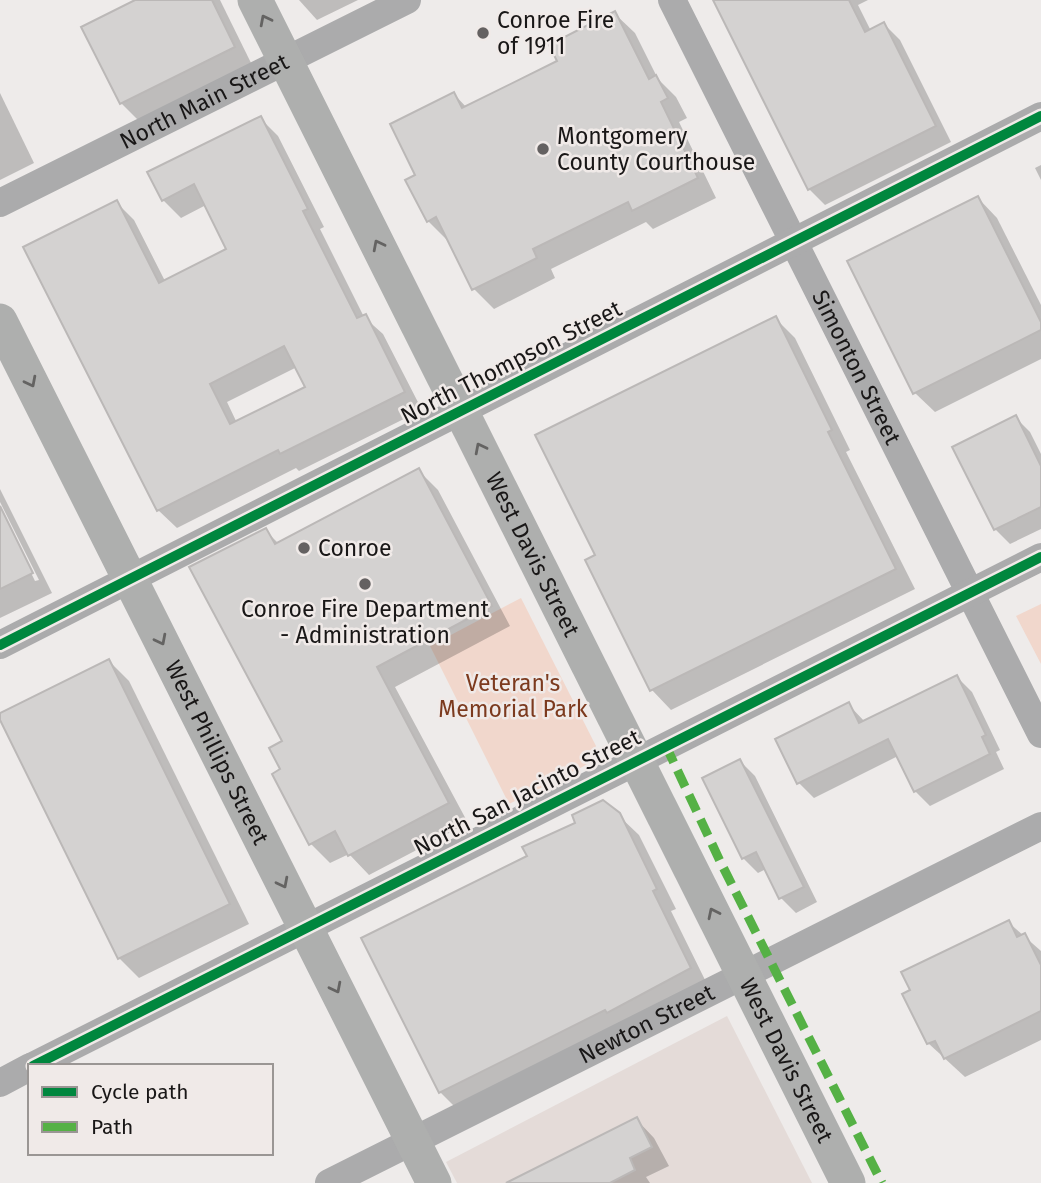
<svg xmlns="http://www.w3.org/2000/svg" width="1041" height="1183" font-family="'Fira Sans',sans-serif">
<rect width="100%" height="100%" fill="#eeebea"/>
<polygon fill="#e4dbd8" points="727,1016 812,1183 457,1183 446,1162"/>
<g fill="#f1d7cc">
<polygon points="521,598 596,746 595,756 590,763 509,804 430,646"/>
<polygon points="1041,604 1041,664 1016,616"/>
</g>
<g fill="#0003" fill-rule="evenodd">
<polygon points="139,0 220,0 253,67 141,123 121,103"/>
<polygon points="299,0 358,0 317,20"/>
<polygon points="715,0 868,0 858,5 871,31 884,24 900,40 951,142 825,205 809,189"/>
<polygon points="615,14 635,33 658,79 676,97 687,118 679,122 716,198 653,229 646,222 551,269 555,278 494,309 474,289 450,240 448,241 428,221 418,176 454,94 467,108 559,61"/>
<polygon points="0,93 34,163 0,180"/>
<path d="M260,118L278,136L324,227L320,229L364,317L383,334L422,410L299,471L296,468L177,528L158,510L26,248L116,202L134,220L165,281L228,250L206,205L181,218L163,200ZM297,367L307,388L237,423L227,402Z"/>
<polygon points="1041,165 1041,180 1035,168"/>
<polygon points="978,198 997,218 1041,305 1041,359 935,412 915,393"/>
<polygon points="775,318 795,338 850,450 846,452 915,589 671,710 652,690 597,556"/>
<polygon points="1015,417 1030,432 1041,454 1041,529 1010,544 995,529"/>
<polygon points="418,470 438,490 510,626 395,687 468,823 369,875 349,854 330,863 311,844 283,770 284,742 266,531 279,544"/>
<polygon points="0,489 52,593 0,618 0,510 35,581 39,580 0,502"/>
<polygon points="109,661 129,681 249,924 139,978 119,958 0,716"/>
<polygon points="957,677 972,692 1000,750 996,752 1004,769 930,806 915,791 898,756 814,798 799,783 848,704 865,722"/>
<polygon points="740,761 755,776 817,902 796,913 781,898 766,869 758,873 743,858"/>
<polygon points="618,815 639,835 676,909 671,911 709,988 460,1112 440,1092 529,856"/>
<polygon points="1008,922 1041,951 1041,1040 965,1077 928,1043"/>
<polygon points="636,1119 654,1138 669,1166 646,1177 650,1183 510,1183"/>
</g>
<g fill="#d4d2d1" stroke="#bbb8b7" stroke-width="2" fill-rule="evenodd">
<polygon points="135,0 212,0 235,47 120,104 81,27"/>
<polygon points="713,0 849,0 865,32 884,22 936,126 808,190"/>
<polygon points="615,11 649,79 656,75 668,98 661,102 698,178 632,211 628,202 533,249 537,258 472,290 436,217 427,222 405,180 415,175 390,124 454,92 462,108 557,61 549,45"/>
<path d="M261,116L308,209L303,211L357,318L366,314L405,392L280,454L278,450L157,511L23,247L117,200L159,283L226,249L194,184L162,201L147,172ZM284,346L305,387L230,424L210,384Z"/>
<polygon points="978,196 1041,322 1041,330 913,394 847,261"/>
<polygon points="776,316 832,430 828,432 896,569 650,691 585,560 595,555 535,435"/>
<polygon points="1016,415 1041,466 1041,507 994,530 952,447"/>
<polygon points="419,468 492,606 377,667 449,803 348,856 335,831 309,845 272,774 280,769 269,748 282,741 189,567 266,528 275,544"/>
<polygon points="0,506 33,573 0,589"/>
<polygon points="109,659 230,904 118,959 0,720 0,713"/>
<polygon points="957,675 986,735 982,737 990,754 914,792 888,739 797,784 775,739 849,702 859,723"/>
<polygon points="740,759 804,887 779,899 756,852 742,859 702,778"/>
<polygon points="603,800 620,813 657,889 653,891 691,968 607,1013 605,1010 439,1093 361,938 527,856 522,847 575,823 572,815"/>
<polygon points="1009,920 1017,937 1025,933 1041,965 1041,1011 944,1059 935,1041 927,1044 902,994 910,990 901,972"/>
<polygon points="637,1117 652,1147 630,1158 635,1170 610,1183 506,1183"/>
</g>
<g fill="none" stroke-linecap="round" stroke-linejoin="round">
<g stroke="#ababac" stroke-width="28">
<path id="s1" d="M672,0L1041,734"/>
<path id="s2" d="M0,203L407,0"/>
<polyline points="0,645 1041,116"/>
<polyline points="33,1066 1041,557"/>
<polyline points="0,1083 30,1067"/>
<path id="s3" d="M329,1183L1041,826"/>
</g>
<g stroke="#aeafae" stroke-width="35">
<path id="s4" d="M255,0L848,1183"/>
<path id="s5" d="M0,321L434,1183"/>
</g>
<polyline stroke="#55b145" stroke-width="9" stroke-dasharray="18 9" stroke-linecap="butt" points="666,746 720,861 882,1183"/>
<g stroke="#f0eae8" stroke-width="15">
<g id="cycleway">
<polyline points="0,645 1041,116"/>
<polyline points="33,1066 1041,557"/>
</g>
</g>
<use href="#cycleway" stroke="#00873e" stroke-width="10"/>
</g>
<defs><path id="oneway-chevron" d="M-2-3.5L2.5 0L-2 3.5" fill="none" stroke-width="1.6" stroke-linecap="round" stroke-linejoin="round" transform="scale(1.75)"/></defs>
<g stroke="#646362">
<use href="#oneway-chevron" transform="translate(265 20) rotate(-117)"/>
<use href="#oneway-chevron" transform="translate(378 245) rotate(-117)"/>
<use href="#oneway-chevron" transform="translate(31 382) rotate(63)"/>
<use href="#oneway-chevron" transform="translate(480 448) rotate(-117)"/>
<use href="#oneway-chevron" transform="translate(161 640) rotate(63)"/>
<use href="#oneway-chevron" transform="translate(283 883) rotate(63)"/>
<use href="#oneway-chevron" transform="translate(713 913) rotate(-116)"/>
<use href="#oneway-chevron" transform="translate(336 988) rotate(63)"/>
</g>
<g fill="#646161" stroke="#f0eae8" stroke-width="2.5">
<circle cx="483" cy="33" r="7"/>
<circle cx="543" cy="149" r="7"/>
<circle cx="304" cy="548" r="7"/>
<circle cx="365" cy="584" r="7"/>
</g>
<g text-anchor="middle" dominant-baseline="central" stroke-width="5" stroke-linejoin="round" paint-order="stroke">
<g font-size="23" fill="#191717" stroke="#f0eae8" text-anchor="start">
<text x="497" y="20">Conroe Fire<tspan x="497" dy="26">of 1911</tspan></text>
<text x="557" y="136">Montgomery<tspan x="557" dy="26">County Courthouse</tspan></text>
<text x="318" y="548">Conroe</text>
<text x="365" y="609" text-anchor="middle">Conroe Fire Department<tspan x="365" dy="26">- Administration</tspan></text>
</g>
<g font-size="23" fill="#191717" stroke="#f0eae8">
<text stroke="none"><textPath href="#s2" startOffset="228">North Main Street</textPath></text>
<text transform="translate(511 362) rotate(-27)">North Thompson Street</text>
<text stroke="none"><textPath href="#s1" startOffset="411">Simonton Street</textPath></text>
<text stroke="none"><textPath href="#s4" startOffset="620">West Davis Street</textPath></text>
<text stroke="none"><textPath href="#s5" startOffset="483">West Phillips Street</textPath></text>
<text transform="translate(527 792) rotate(-27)">North San Jacinto Street</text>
<text stroke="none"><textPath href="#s3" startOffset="355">Newton Street</textPath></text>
<text stroke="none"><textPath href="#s4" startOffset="1186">West Davis Street</textPath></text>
</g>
<g font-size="23" fill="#7c3a1e" stroke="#f0eae8">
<text x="513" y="683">Veteran's<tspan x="513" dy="26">Memorial Park</tspan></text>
</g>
</g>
<rect x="28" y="1064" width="245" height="91" fill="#f0eae8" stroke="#9a9694" stroke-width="2"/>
<rect x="42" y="1087" width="35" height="10" fill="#00873e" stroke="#9a9694" stroke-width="2"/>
<text x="91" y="1099" font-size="21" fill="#191717">Cycle path</text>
<rect x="42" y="1122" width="35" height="10" fill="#55b145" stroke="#9a9694" stroke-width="2"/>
<text x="91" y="1134" font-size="21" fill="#191717">Path</text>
</svg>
